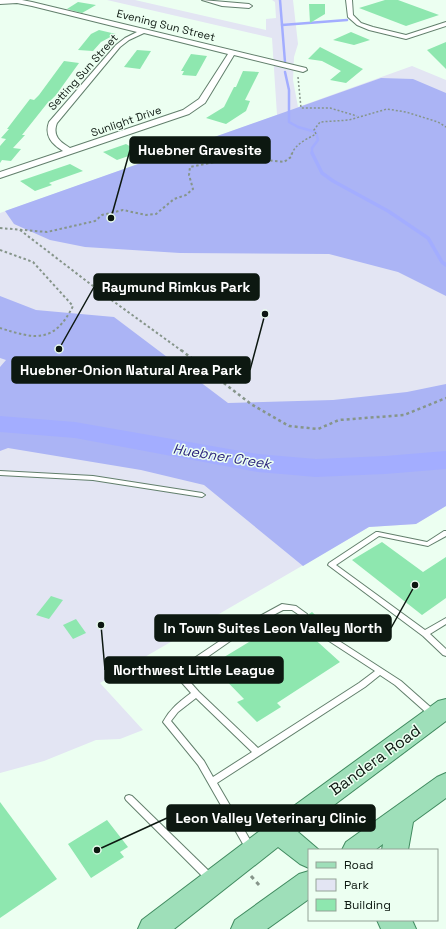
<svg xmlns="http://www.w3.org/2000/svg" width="446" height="929" font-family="'Space Grotesk',sans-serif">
<rect width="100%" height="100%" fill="#ecfff1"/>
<polygon fill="#e3e5f3" points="107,0 135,0 266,30 266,19 276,18 275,2 272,0 293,0 298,44 294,57 293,80 298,107 412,66 446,80 446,506 416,524 369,527 100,683 143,730 120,739 96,740 44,761 0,773 0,213 277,115 272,38"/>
<g fill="#abb4f5">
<polygon points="381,78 413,79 446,93 446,296 398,272 329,254 180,253 85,247 50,240 14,224 5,211"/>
<polygon points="0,296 36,310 114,317 228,403 333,400 407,392 446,384 446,506 416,524 369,527 303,566 204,485 141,470 8,448 0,451 0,367 6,360 0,358"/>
</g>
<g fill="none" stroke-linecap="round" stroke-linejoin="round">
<g stroke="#a3adff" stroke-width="2.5">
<polyline points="280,0 285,62"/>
<polyline points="282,25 347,20"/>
<polyline points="285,72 289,90 289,122 298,127 316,132 318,140 312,148 312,154"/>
</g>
<polyline stroke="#a3adff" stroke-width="3.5" points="312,153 322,173 333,181 388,211 428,238 442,262 446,265"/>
<polygon fill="#a3adff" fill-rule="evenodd" points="0,416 75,422 258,454 316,459 385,456 446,451 446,469 385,474 316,477 258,472 75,438 0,432"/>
</g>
<g fill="#8ee7af">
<polygon points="385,0 398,0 439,15 406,26 359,8"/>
<polygon points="78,2 96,5 82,13 67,9"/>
<polygon points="309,4 325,4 325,14 310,23"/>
<polygon points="99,30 116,34 101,42 93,51 78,50 91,34"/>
<polygon points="351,32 370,40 354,45 333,40"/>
<polygon points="446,42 446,69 427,50"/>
<polygon points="320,47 363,69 346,83 330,80 341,71 322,61 308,59"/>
<polygon points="137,50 151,51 140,69 124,67"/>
<polygon points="191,54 207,56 196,76 182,75 184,71 181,71"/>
<polygon points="64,61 79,63 56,95 50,101 49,101 22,135 25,135 13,148 21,149 11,161 2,160 0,163 0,146 6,139 1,138 9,129 7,129 30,99 34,100 39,95"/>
<polygon points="243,71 259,72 245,100 250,101 246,111 226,124 206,118 224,107 234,87 236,87"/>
<polygon points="126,144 140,152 117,160 103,152"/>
<polygon points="70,164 83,171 49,183 52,185 35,191 20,181"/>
<polygon points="382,542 423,572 446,557 446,598 422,615 352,560"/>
<polygon points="51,596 63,600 49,619 36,615"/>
<polygon points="312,612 325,624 322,626 319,624 315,625 314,630 309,634 340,662 277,703 281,707 257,722 237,702 244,699 211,665 292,616 299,620 301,618 306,620 309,617 309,614"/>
<polygon points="76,619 86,633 73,639 63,625"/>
<polygon points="0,802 57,879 0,918"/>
<polygon points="107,820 128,847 120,852 124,857 91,878 68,844"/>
</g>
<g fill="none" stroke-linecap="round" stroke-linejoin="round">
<g stroke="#627f6c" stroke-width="2">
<g id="lane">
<polygon points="0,471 93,476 202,493 205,495 202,497 93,480 0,475"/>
<polygon points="444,531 446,531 446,536 428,546 379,536 336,565 425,630 446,618 446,624 430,634 446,649 446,656 443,655 423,636 328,565 329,563 376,532 378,532 427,542"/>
<path d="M282,604L296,606L307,614L308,616L307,618L305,619L292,610H283L249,628L183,674L199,692L258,748L359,683L375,671L329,641L316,630L315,628L316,626L318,625L320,626L333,637L401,681L436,712L437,714L436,716L433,717L430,716L395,685L380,675L365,687L217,783L253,845L254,848L253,851L250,852L247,851L198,765L163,722C170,709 179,702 191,693L175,675L174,673L175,671L245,624ZM196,698L252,752L213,777L204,761L171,721L178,712Z"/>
<polygon points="129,795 132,796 212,874 213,877 212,880 209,881 206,880 126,800 125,798 126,796"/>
</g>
</g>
<g stroke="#627f6c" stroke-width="2">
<g id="street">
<path d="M0,0H22L32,2L306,68L307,70L303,72L234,55L205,103L189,114L0,178V172L63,151C52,144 44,136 49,122L116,45L125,38L137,32L32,6L17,3L0,4ZM144,33L228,54L199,99L183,110L70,148C60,142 52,136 57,123L120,47L129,40Z"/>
<polygon points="202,0 249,4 252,6 249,8 222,6"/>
<polygon points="346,0 352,0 353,15 361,23 373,27 406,35 446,22 446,26 406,39 369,30 357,25 348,17"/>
</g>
</g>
<g stroke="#418b60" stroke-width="2">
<g id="primary">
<polygon points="446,699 446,721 298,832 319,850 309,850 309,868 300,864 278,847 174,929 138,929 142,920 269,824 438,701"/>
<polygon points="446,773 446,798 413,822 408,850 382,850 383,844 375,850 342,850 346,842 437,777"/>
<polygon points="309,871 309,899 267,929 231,929 235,920 299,874"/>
<polygon points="377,920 412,920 416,929 381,929"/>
</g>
</g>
<g stroke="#86958a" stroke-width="1.5" stroke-dasharray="2 2" stroke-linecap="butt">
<polyline points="298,77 301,108 330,108 357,116"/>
<path d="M292,154C295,144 307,139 316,134L314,130L320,122L349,120L387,109L406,112L438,122L446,127"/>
</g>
<g stroke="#86958a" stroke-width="2" stroke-dasharray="2.5 2.5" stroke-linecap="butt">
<polyline points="0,228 47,232 95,221 102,215 123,210 146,215 156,214 174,199 186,195 193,189 189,175 190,167 239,157 284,162 291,157 292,153"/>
<polyline points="20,230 106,296 182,351"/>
<path d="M0,250L33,262L73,306C54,344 35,339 0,328"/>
</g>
<polyline stroke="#86958a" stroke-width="2.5" stroke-dasharray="3 3" stroke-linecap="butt" points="181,350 251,404 289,426 318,429 339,420 404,415 446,398"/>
<polyline stroke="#86958a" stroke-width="3" stroke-dasharray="4 4" stroke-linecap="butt" points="251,876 260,886"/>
<use href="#lane" fill="#fff" fill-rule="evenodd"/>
<use href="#street" fill="#fff" fill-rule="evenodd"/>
<use href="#primary" fill="#9edfb9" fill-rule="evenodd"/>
</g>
<g text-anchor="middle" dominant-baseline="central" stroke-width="3" stroke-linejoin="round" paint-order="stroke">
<g font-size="11" fill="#0d1811" stroke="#ecfff1">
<text transform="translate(166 25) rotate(14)">Evening Sun Street</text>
<text transform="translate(83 72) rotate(-48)">Setting Sun Street</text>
<text transform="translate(126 121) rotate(-19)">Sunlight Drive</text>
</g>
<g font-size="14" font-style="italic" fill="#271f7a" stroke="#ecfff1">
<text transform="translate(222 456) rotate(9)">Huebner Creek</text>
</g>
<g font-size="16" fill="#0d1811" stroke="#ecfff1">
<text transform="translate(375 760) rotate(-36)">Bandera Road</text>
</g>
</g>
<path fill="none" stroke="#0d1811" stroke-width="1.5" d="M111 218L130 150M59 349L94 287M265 314L250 370M415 585L391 628M101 625L105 670M97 850L167 818"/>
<g fill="#0d1811" stroke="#ecfff1" stroke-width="1.5">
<circle cx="111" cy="218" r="4"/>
<circle cx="59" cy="349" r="4"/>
<circle cx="265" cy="314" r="4"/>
<circle cx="415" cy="585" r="4"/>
<circle cx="101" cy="625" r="4"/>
<circle cx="97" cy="850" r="4"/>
</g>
<g fill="#0d1811" stroke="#0d1811" stroke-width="1.5">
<rect x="130" y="137" width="140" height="26" rx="4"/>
<rect x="94" y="274" width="165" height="26" rx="4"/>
<rect x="12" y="357" width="238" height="26" rx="4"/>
<rect x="155" y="615" width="236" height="26" rx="4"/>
<rect x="105" y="657" width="178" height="26" rx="4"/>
<rect x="167" y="805" width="208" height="26" rx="4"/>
</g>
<g font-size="14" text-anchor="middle" font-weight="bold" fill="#fff">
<text x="200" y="155">Huebner Gravesite</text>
<text x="176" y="292">Raymund Rimkus Park</text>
<text x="131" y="375">Huebner-Onion Natural Area Park</text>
<text x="273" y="633">In Town Suites Leon Valley North</text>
<text x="194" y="675">Northwest Little League</text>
<text x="271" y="823">Leon Valley Veterinary Clinic</text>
</g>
<rect x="308" y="849" width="130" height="72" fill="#ecfff1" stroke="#93a397"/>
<rect x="316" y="862" width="20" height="6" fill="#9edfb9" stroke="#93a397"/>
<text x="344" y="869" font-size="12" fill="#0d1811">Road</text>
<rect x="316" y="879" width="20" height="12" fill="#e3e5f3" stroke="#93a397"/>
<text x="344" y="889" font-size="12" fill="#0d1811">Park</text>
<rect x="316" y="899" width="20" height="12" fill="#8ee7af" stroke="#93a397"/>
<text x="344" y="909" font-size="12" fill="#0d1811">Building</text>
</svg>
